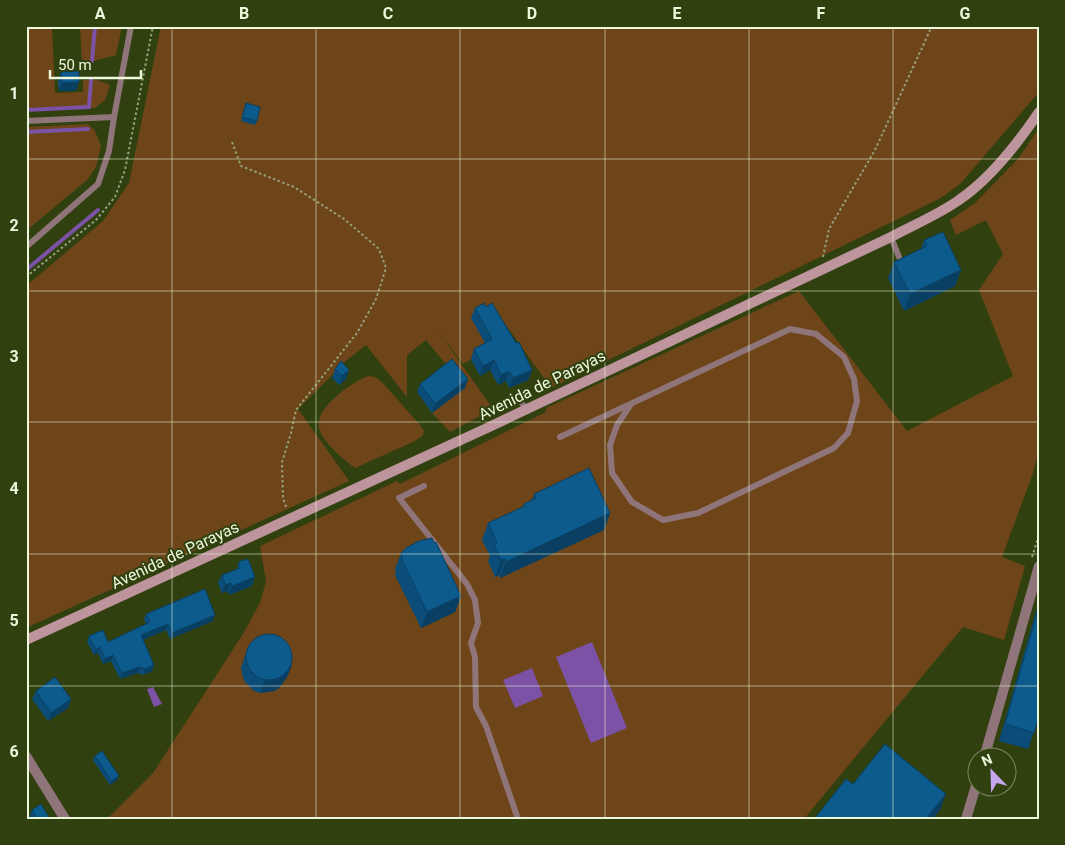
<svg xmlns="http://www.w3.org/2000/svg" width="1065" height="845" font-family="Roboto,sans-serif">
<rect width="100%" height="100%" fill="#31400f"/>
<g fill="#6e4519">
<polygon points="26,26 52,26 55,93 83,92 83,80 97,80 110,85 105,100 95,108 26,111"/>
<polygon points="80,26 122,26 116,55 82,64"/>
<polygon points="161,26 1039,26 1039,92 961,183 941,198 551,388 495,310 489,349 463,364 438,331 493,409 450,432 432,413 449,368 426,340 407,355 407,397 366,345 347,360 298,409 349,481 26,628 26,286 103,221 129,183"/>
<polygon points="88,124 95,131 101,146 96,167 88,179 26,231 26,127"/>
<polygon points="1039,128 1039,451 1033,473 1002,557 1025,566 1004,640 963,627 804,819 107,819 153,773 243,634 260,603 266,581 260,546 397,481 400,484 546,412 546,408 799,291 907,431 1013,376 979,290 1003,254 986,220 956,235 950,220 975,203 1018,159"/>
<path d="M368,376L375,377L382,382L419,424L424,431L423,435L415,441L355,468C345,461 321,441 319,427C315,408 352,382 368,376Z"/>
</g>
<g fill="#7b52a6">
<polygon points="592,642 627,728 591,743 556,657"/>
<polygon points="532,668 543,696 515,708 503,680"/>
<polygon points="153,687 162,704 154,707 147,689"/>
</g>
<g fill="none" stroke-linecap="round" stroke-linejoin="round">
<g stroke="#7b52a6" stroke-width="4">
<polyline points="92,61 95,26"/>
<polyline points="26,110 89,107 91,80"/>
<polyline points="26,132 88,129"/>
<polyline points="26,270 98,210"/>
</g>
<g stroke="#94a17b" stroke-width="2" stroke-dasharray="2.5 2.5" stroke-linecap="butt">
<polyline points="232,142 241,166 294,187 344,219 379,249 386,268 376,299 357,333 296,410 291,433 282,462 283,498 287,509"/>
<polyline points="823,257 829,229 875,150 932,26"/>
<polyline points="26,277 96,220 115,197 125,170 153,26"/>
<polyline points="1032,557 1039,535"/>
<polyline points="971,771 974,761"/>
</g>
<g stroke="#8f757a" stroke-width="6">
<polyline points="114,117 131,26"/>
<polyline points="26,121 114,117 109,151 98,184 26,247"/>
<polyline points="891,237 899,257"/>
<polyline points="518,395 525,409"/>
<polyline points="560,437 790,329 816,334 844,357 854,379 857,401 848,433 834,448 698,513 663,520 632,502 612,473 610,445 617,425 631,404"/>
<polyline points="424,486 399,498 467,584 475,600 478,623 471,643 475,657 476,707 486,726 518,819"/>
</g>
<g stroke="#8f757a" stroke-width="10">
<polyline points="26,756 65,819"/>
<polyline points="984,758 1039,566"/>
<polyline points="966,819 978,779"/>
</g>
<path stroke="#be959d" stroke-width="10" d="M26,640L487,428L891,237C913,225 938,215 959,200C990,179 1018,143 1039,112"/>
</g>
<g fill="#0b4d78">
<polygon points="61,72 76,91 59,91 58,81"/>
<polygon points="246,103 257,121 255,125 241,121"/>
<polygon points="924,240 961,270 955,286 904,311 888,278 894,262 921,249"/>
<polygon points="475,308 532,370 528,380 509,388 506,381 498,385 490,370 480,376 471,359 474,349 485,343 471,318"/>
<polygon points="335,369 349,370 346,379 339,385 332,378"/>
<polygon points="420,384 465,388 432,413 417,392"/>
<polygon points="534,494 610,513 604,530 500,578 499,575 495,577 488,561 490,556 482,540 488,523 523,507 524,504 532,500"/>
<polygon points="401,553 461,596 455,612 421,628 395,575 396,572 395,569"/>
<polygon points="240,561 252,586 229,595 228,591 222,593 218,583 222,575 237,569"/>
<polygon points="1039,601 1039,717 1028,749 999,741"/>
<polygon points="146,614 213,621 170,639 166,630 143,640 154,665 152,671 143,675 138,673 120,679 111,661 103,664 98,653 94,655 87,642 89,636 108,642 146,624 144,619"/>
<polygon points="247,649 292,665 287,677 279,688 274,691 260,693 254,691 244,681 241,668"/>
<polygon points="36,691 71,699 68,708 48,721 32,699"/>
<polygon points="95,756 117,780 110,785 93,760"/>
<polygon points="32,810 50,819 29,819"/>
</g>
<g fill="#093f62">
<polygon points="79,82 76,91 59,91 62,83"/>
<polygon points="961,270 955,286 904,311 910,294"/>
<polygon points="494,360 490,370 480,376 483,366"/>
<polygon points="349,370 346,379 339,385 342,376"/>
<polygon points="532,370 528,380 509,388 513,378"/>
<polygon points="509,371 506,381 498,385 501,375"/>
<polygon points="468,379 465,388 432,413 435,404"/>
<polygon points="610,513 604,530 500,578 506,562"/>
<polygon points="505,559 499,575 495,577 501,560"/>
<polygon points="255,577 252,586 229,595 232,586"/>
<polygon points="231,583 228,591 222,593 225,585"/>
<polygon points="461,596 455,612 421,628 427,612"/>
<polygon points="215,615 213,621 170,639 172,633"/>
<polygon points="168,624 166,630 139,641 141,635"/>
<polygon points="100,647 98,653 94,655 96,650"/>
<polygon points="113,655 111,661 103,664 105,659"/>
<polygon points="154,665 152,671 143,675 145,669"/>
<polygon points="292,665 287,677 279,688 274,691 260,693 265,680"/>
<polygon points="140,667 138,673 120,679 122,673"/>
<polygon points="71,699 68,708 48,721 51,713"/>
<polygon points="119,776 117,780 110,785 111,781"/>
<polygon points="946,794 940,810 933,819 926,819"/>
</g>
<g fill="#0d5a8c" stroke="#093f62">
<polygon points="79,71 79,82 62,83 61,72"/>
<polygon points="246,103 260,107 257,121 242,117"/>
<polygon points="943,232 961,270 910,294 894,262 927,246 924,240"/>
<polygon points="484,303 486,307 492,303 516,343 519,342 532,370 513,378 509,371 501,375 494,360 483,366 474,349 492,339 475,308"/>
<polygon points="452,359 468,379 435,404 420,384"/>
<polygon points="341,361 349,370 342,376 335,369"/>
<polygon points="589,468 610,513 506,562 505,559 501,560 494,545 497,543 488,523 525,506 524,504 536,498 534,494"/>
<polygon points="432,538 434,543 436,542 461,596 427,612 401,558 403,557 401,553 406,548 419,541"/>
<polygon points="248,559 255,577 232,586 231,583 225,585 222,575 240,568 238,565 240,561"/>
<polygon points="205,589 215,615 172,633 168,624 141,635 154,665 145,669 140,667 122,673 113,655 105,659 100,647 96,650 89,636 103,630 108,642 150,622 146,614"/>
<polygon points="1039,606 1039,717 1034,733 1005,724"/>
<circle cx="269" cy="657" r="23"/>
<polygon points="55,677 71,699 51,713 36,691"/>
<polygon points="885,744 946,794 926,819 817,819 815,818 846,779 853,784"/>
<polygon points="102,751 119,776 111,781 95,756"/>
<polygon points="41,804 50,819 37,819 32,810"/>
</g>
<path fill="none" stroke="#ecf7dc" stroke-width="1" stroke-opacity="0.55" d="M172,26V819M316,26V819M460,26V819M605,26V819M749,26V819M893,26V819M26,159H1039M26,291H1039M26,422H1039M26,554H1039M26,686H1039"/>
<g text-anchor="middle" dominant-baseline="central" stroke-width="4" stroke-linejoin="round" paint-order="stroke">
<g font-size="16" fill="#ecf7dc" stroke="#31400f">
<text transform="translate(542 385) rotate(-26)">Avenida de Parayas</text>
<text transform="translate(175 555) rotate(-25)">Avenida de Parayas</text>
</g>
</g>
<rect width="1065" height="845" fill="none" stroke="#31400f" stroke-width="55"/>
<g transform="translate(992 772) rotate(337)"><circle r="24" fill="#31400f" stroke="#7c8961"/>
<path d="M0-4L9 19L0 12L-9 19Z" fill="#c7a6ef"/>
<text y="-8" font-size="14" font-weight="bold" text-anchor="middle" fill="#ecf7dc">N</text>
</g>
<path d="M50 70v8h91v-8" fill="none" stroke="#ecf7dc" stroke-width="2.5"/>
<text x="58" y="70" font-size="15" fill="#ecf7dc" stroke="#31400f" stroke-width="4" paint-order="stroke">50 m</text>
<rect x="28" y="28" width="1010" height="790" fill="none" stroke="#ecf7dc" stroke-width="2"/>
<g font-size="16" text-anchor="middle" font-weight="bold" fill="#ecf7dc">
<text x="100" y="19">A</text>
<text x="244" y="19">B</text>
<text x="388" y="19">C</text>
<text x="532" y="19">D</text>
<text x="677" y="19">E</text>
<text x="821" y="19">F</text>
<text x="965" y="19">G</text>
<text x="14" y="99">1</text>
<text x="14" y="231">2</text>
<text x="14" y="362">3</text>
<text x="14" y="494">4</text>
<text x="14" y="626">5</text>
<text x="14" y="757">6</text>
</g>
</svg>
